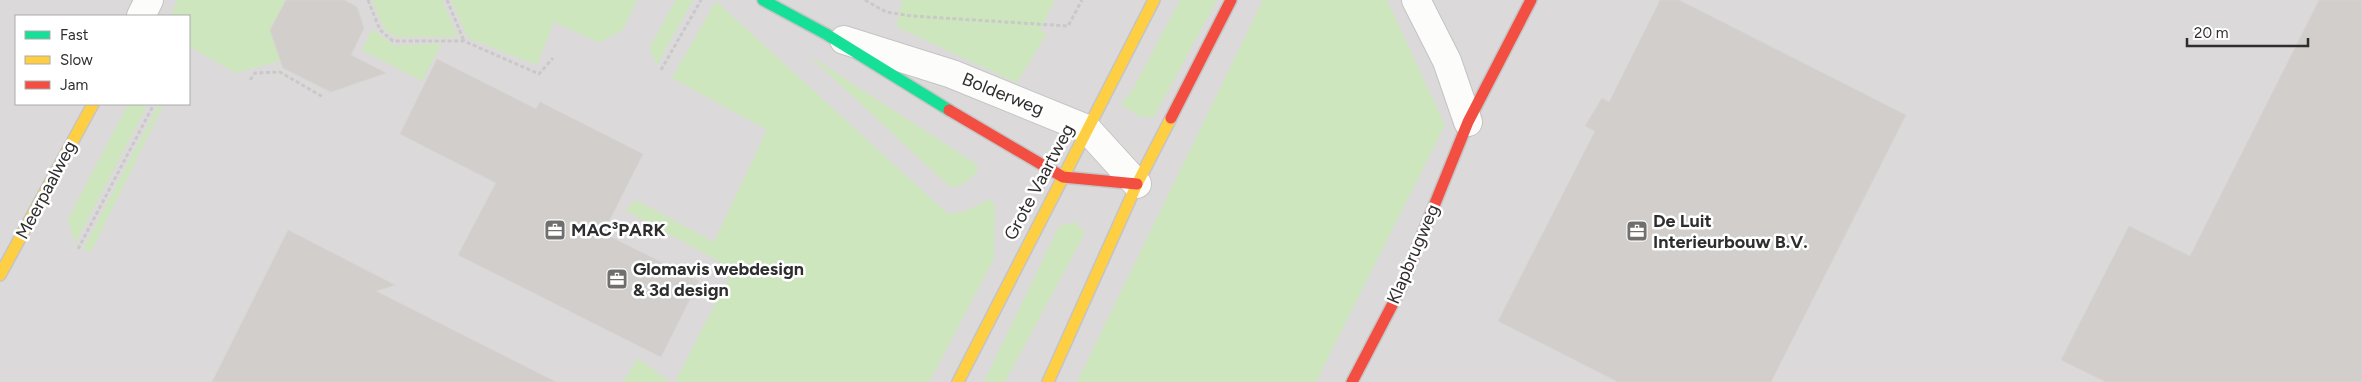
<svg xmlns="http://www.w3.org/2000/svg" width="2362" height="382" font-family="Figtree,sans-serif">
<rect width="100%" height="100%" fill="#ece8e4"/>
<path fill="#dcd9db" fill-rule="evenodd" d="M0,0H2362V382H0ZM16,16H189V104H16Z"/>
<g fill="#cee6be">
<polygon points="177,0 284,0 285,5 274,23 286,59 236,73 192,48 189,54 189,16 171,16"/>
<polygon points="372,0 442,0 458,37 395,37 384,29"/>
<polygon points="451,0 637,0 623,30 599,43 554,22 537,65 468,38"/>
<polygon points="676,0 693,0 657,65 649,48"/>
<polygon points="902,0 1055,0 1040,30 1047,33 1017,83 897,27"/>
<polygon points="1180,0 1217,0 1154,117 1140,117 1121,104 1133,89"/>
<polygon points="1263,0 1387,0 1445,125 1316,382 1077,382"/>
<polygon points="716,1 948,214 966,211 990,199 995,206 994,259 929,382 675,382 733,269 625,210 636,200 714,242 767,130 672,78"/>
<polygon points="372,29 395,46 442,43 422,81 362,50"/>
<polygon points="807,54 978,165 976,174 960,186 950,187"/>
<polygon points="128,104 148,104 75,244 68,219"/>
<polygon points="159,104 164,104 91,252 83,249"/>
<polygon points="1075,222 1085,233 1005,382 984,382 1059,226"/>
<polygon points="638,358 670,382 623,382"/>
</g>
<g fill="#d1cecb" stroke="#d7d4d0">
<polygon points="286,0 344,0 357,7 364,28 351,55 386,73 331,92 283,68 270,30"/>
<polygon points="1660,0 1679,0 1906,115 1771,382 1618,382 1498,321 1595,131 1585,126 1602,98 1609,102"/>
<polygon points="2319,0 2362,0 2362,382 2106,382 2061,360 2129,226 2190,256"/>
<polygon points="437,59 536,109 540,102 643,154 603,233 699,281 661,357 458,255 496,183 400,134"/>
<polygon points="288,230 395,285 376,291 556,382 212,382"/>
</g>
<g fill="none" stroke-linecap="round" stroke-linejoin="round">
<g stroke="#c5c4c5" stroke-width="30">
<g id="street">
<polyline points="1416,0 1447,61 1468,122"/>
<polyline points="141,16 149,0"/>
<polyline points="844,40 952,74 1087,129 1137,184"/>
</g>
</g>
<g stroke="#c5c4c5" stroke-width="14">
<polyline id="fast" points="763,0 826,34 949,110"/>
</g>
<g stroke="#c5c4c5" stroke-width="14">
<g id="slow">
<polyline points="0,275 93,104"/>
<polyline points="958,382 1154,0"/>
<polyline points="1048,382 1137,184 1171,118"/>
</g>
</g>
<g stroke="#c5c4c5" stroke-width="14">
<g id="jam">
<polyline points="949,110 1063,177 1137,184"/>
<polyline points="1171,118 1231,0"/>
<polyline points="1352,382 1400,290 1468,122 1531,0"/>
</g>
</g>
<g stroke="#c9c9c8" stroke-width="3" stroke-dasharray="4 2.5" stroke-linecap="butt">
<polyline points="368,0 380,30 393,41 464,41 539,74 553,58"/>
<polyline points="447,0 464,41"/>
<polyline points="865,0 886,12 912,16 1068,26 1082,0"/>
<polyline points="661,70 701,0"/>
<polyline points="250,80 255,73 280,72 323,97"/>
<polyline points="78,249 154,104"/>
</g>
<use href="#street" stroke="#fcfcfb" stroke-width="28"/>
<use href="#fast" stroke="#16e098" stroke-width="11"/>
<use href="#slow" stroke="#ffcf43" stroke-width="11"/>
<use href="#jam" stroke="#f24e42" stroke-width="11"/>
</g>
<defs>
<g id="office-square" transform="scale(1.125)"><rect x="-9" y="-9" width="18" height="18" rx="4" fill="#706f6e" stroke="#fff"/><path d="M-6-3h4V-5.5h4V-3h4V5H-6ZM-1-4.5V-3h2v-1.5ZM-6 0V1H6V0Z" fill="#fff"/></g>
</defs>
<g fill-rule="evenodd">
<use href="#office-square" x="555" y="230"/>
<use href="#office-square" x="1637" y="231"/>
<use href="#office-square" x="617" y="279"/>
</g>
<g text-anchor="middle" dominant-baseline="central" stroke-width="5" stroke-linejoin="round" paint-order="stroke">
<g font-size="18" fill="#2e2e2e" stroke="#fff">
<text transform="translate(1003 94) rotate(22)">Bolderweg</text>
<text transform="translate(1039 182) rotate(-62)">Grote Vaartweg</text>
<text transform="translate(46 190) rotate(-62)">Meerpaalweg</text>
<text transform="translate(1413 254) rotate(-67)">Klapbrugweg</text>
</g>
<g font-size="18" font-weight="bold" fill="#2e2e2e" stroke="#fff" text-anchor="start">
<text x="1653" y="221">De Luit<tspan x="1653" dy="21">Interieurbouw B.V.</tspan></text>
<text x="571" y="230">MAC³PARK</text>
<text x="633" y="269">Glomavis webdesign<tspan x="633" dy="21">&amp; 3d design</tspan></text>
</g>
</g>
<rect x="15" y="15" width="175" height="90" fill="#ffffff" stroke="#ababab"/>
<rect x="25" y="31" width="25" height="8" fill="#16e098" stroke="#ababab"/>
<text x="60" y="40" font-size="15" fill="#2e2e2e">Fast</text>
<rect x="25" y="56" width="25" height="8" fill="#ffcf43" stroke="#ababab"/>
<text x="60" y="65" font-size="15" fill="#2e2e2e">Slow</text>
<rect x="25" y="81" width="25" height="8" fill="#f24e42" stroke="#ababab"/>
<text x="60" y="90" font-size="15" fill="#2e2e2e">Jam</text>
<path d="M2187 38v8h121v-8" fill="none" stroke="#2e2e2e" stroke-width="2.5"/>
<text x="2194" y="38" font-size="15" fill="#2e2e2e" stroke="#ffffff" stroke-width="4" paint-order="stroke">20 m</text>
</svg>
